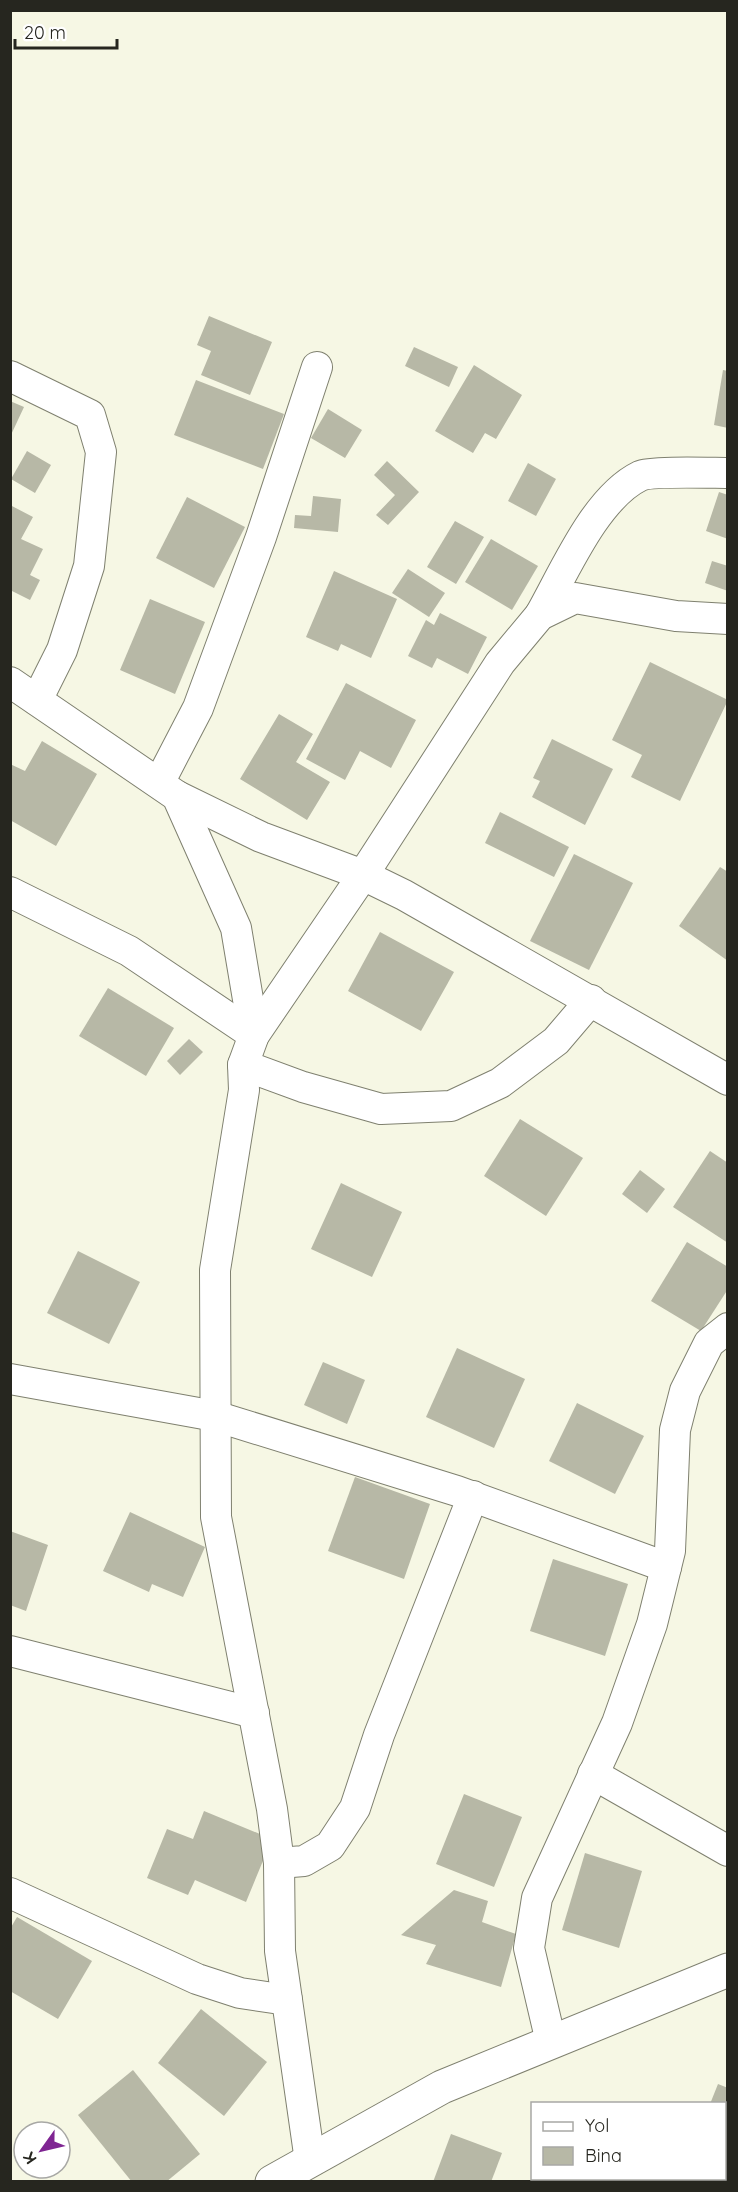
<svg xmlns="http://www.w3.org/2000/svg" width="738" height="2192" font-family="Quicksand,sans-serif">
<rect width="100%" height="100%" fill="#f6f7e4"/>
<g fill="#b7b8a6">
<polygon points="209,316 272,342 250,395 201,375 211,351 197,345"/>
<polygon points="414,347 458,367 449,387 405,366"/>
<polygon points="474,365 522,395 496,439 485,433 473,453 435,431"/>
<polygon points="723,370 728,371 728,428 714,425"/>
<polygon points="196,380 284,414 263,469 174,435"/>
<polygon points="10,401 24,407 10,437"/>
<polygon points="328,409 362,430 345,458 311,438"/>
<polygon points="27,451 51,465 35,493 11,479"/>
<polygon points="387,461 419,492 388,525 376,515 395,495 374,475"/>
<polygon points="528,463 556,479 536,516 508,501"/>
<polygon points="719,492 728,495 728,539 706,531"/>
<polygon points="313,496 341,499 338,532 294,528 295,515 311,516"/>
<polygon points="187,497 245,527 214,588 156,558"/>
<polygon points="10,505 33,517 21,539 43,549 30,575 40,580 30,600 10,590"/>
<polygon points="455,521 484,537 456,584 427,567"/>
<polygon points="491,539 538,566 512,610 465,582"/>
<polygon points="712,561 728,566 728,591 705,583"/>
<polygon points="408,569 445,593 429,617 392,593"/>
<polygon points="334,571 397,599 371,658 341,644 338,651 306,637"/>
<polygon points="150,599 205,622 175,694 120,670"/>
<polygon points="440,613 487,637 468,674 437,658 432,668 408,656 426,620 434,625"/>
<polygon points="650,662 728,700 680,801 631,777 642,755 612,740"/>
<polygon points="346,683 416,720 391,768 360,751 345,780 306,759"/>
<polygon points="279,714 313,734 296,762 330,782 307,820 240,779"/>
<polygon points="552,739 613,769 585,825 532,797 540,781 533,778"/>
<polygon points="42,741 97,774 56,846 10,820 10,764 25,771"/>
<polygon points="500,812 569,847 554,877 485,843"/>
<polygon points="574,854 633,883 589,970 530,941"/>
<polygon points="720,867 728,872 728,961 679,926"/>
<polygon points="380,932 454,972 421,1031 348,991"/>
<polygon points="108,988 174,1028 146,1076 79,1036"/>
<polygon points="189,1039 203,1052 180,1075 167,1061"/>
<polygon points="520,1119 583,1158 546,1216 484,1176"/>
<polygon points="710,1151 728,1163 728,1243 673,1207"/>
<polygon points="640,1170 665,1189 647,1213 622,1194"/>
<polygon points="341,1183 402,1212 372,1277 311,1249"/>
<polygon points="687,1242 728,1267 728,1289 701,1331 651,1301"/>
<polygon points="78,1251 140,1282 109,1344 47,1313"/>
<polygon points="457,1348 525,1379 494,1448 426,1417"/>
<polygon points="323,1362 365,1380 347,1424 304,1405"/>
<polygon points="577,1403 644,1436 615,1494 549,1461"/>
<polygon points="355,1477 430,1504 404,1579 328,1551"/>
<polygon points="130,1512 205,1547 183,1597 152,1584 149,1592 103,1571"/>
<polygon points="10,1531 48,1545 26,1611 10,1605"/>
<polygon points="553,1559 628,1584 605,1656 530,1631"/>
<polygon points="464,1794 522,1817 494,1887 436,1864"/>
<polygon points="204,1811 272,1839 246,1902 195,1880 188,1895 147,1878 167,1829 193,1839"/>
<polygon points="585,1853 642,1871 619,1948 562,1930"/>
<polygon points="454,1890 488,1901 482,1922 516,1934 501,1987 426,1964 436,1945 401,1935"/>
<polygon points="17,1917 92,1961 58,2019 10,1991 10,1929"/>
<polygon points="201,2009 267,2062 224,2116 158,2063"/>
<polygon points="133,2070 200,2154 166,2182 132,2182 78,2115"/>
<polygon points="718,2084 728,2088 728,2147 724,2146 724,2104 710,2104"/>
<polygon points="451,2134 502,2153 491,2182 433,2182"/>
</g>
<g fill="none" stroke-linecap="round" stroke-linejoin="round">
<g stroke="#7f806f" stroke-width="32">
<g id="street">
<polyline points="10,376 90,415 101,452 89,566 62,650 37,700"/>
<path d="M540,615C564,573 595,498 640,476C651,471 711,473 728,473"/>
<polyline points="10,682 177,796 236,928 254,1035"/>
<polyline points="159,783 198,708 261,537 317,367"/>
<polyline points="177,796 261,837 363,875 404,895 728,1080"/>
<polyline points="10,892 129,951 254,1035"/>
<polyline points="243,1065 303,1087 381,1109 451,1106 500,1083 556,1041 591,1000"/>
<polyline points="10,1379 215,1416 457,1491 666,1567"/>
<polyline points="10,1651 254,1713"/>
<polyline points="593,1774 728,1851"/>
<polyline points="279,1863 304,1861 330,1846 355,1808 379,1735 473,1496"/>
<polyline points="10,1893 197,1979 240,1993 287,2000"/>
<polyline points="551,2042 529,1948 537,1898 617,1723 652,1624 670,1551 675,1430 685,1391 709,1343 728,1328"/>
<polyline points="310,2161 280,1951 279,1863 272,1809 216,1517 215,1270 244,1090 243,1065 254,1035 363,875 500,663 540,615 575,598 676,616 728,619"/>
</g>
</g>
<g stroke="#7f806f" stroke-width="35">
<polyline id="secondary" points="272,2182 442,2087 728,1970"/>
</g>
<use href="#street" stroke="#fff" stroke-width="30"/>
<use href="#secondary" stroke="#fff" stroke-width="33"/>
</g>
<rect width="738" height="2192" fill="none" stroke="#26261f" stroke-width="24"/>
<rect x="531" y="2102" width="195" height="78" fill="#ffffff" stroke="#a8a8a5" stroke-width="1.5"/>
<rect x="543" y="2122" width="30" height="9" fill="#ffffff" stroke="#a8a8a5" stroke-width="1.5"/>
<text x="585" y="2132" font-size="18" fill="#26261f">Yol</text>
<rect x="543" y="2147" width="30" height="18" fill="#b7b8a6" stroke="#a8a8a5" stroke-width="1.5"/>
<text x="585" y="2162" font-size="18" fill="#26261f">Bina</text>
<g transform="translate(42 2150) rotate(236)"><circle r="28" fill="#ffffff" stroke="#a8a8a5" stroke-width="1.5"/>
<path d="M0-4.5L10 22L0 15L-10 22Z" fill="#7f2592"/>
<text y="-9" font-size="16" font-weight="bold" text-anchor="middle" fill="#26261f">K</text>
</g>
<path d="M15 39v9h102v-9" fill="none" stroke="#26261f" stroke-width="3"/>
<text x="24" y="39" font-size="18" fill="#26261f" stroke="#ffffff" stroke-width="4.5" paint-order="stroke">20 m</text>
</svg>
